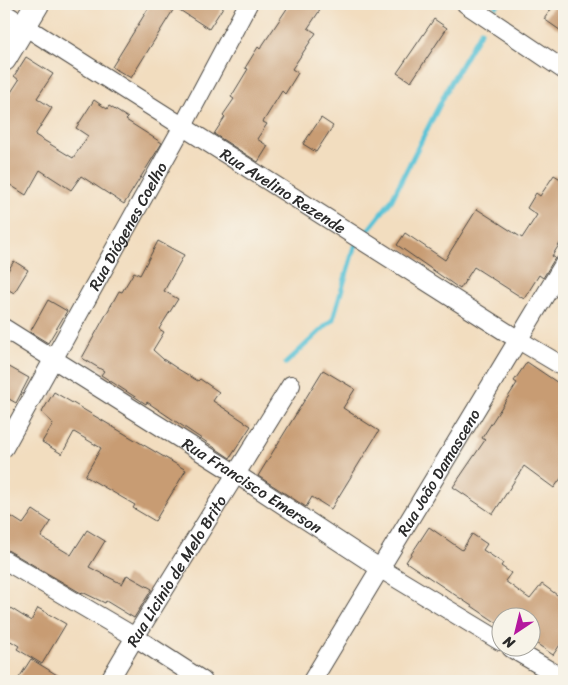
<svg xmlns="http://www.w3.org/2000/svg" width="568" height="685" font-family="Sriracha,sans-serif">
<rect width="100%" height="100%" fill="#f7f3e8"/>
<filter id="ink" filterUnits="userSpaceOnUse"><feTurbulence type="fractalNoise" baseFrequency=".02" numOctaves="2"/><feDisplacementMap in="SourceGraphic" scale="10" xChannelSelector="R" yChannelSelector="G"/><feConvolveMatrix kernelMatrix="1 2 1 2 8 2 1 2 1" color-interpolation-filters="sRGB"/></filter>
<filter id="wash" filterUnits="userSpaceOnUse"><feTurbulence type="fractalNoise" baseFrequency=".0096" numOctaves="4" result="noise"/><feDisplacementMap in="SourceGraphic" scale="20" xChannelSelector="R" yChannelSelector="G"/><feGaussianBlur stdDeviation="1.12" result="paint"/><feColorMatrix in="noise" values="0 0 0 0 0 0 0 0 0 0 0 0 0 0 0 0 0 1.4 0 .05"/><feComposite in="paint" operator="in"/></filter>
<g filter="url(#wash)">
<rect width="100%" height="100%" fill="#f2ddbf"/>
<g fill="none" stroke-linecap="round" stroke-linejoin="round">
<g stroke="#59c2d6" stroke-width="5">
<polyline points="496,6 498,4"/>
<polyline points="286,363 333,319 354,248 391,201 451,82 481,31"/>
</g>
</g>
<g id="blocks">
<g fill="#c89c73">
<polygon points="151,4 225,4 209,29 175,7 131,78 112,67"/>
<polygon points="290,4 324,4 308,28 316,33 292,69 298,73 285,94 282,91 263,122 267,124 257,139 268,146 258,162 214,134 225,117 223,115 234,99 231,97 248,69 245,68 258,47 260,49"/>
<polygon points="555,4 564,4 564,33 544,19"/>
<polygon points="434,19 447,28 411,82 397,73"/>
<polygon points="26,57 53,74 37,98 52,108 35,135 73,158 88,136 76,128 94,100 107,109 109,106 128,118 126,120 162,143 124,204 81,176 71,190 40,170 26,195 4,181 4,103 19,80 14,76"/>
<polygon points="321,118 333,126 316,152 303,144"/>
<polygon points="554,175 564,181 564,237 552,256 555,258 543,278 539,275 524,299 474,267 460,289 397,245 405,233 445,260 477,209 522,238 537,215 527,208 536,193 540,196"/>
<polygon points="158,241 184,255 164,291 178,299 159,329 164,332 153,350 163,359 178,369 198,381 200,379 219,392 213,401 251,426 230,458 147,402 146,404 101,375 104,371 82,358 119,291 122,292 134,272 140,275"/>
<polygon points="14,261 28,270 14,293 4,287 4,277"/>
<polygon points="48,300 67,311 48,343 30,332"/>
<polygon points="527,362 564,387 564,474 554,488 524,466 493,514 453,487 485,440 482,438 517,383 514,381"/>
<polygon points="4,364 29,378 16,403 4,396"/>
<polygon points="323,370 355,389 343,408 379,431 331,509 312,497 306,507 258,476"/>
<polygon points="54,392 186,470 155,521 133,508 135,505 85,476 101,448 74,432 62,454 42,442 53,424 42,412"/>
<polygon points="33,510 51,522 41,537 71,555 87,530 105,541 89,567 122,584 127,575 152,589 134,618 106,601 105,603 82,592 81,593 4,548 4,512 23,524"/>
<polygon points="429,527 462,550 472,534 487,544 483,550 503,563 501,566 511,573 505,581 530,599 542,584 564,600 564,639 553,655 530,639 530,618 500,618 500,625 406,562"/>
<polygon points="4,604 31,621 38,608 66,624 42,664 17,649 19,646 4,637"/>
<polygon points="31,659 67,681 17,681"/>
</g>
</g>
</g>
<g filter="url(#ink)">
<use href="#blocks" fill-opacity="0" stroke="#494641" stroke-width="1"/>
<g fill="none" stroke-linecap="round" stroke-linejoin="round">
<g stroke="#494641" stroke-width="20">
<g id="minor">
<polyline points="466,4 564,70"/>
<path id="s1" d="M4,13L517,339L564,367"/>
<path id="s2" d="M4,328L236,474L381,569L500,641"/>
<path id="s3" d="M4,448L183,126L248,4"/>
<polyline points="4,560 135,637 203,681"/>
<polyline points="511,648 564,679"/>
<path id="s4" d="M109,681L135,637L291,385"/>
<path id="s5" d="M312,681L564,264"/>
</g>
</g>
<g stroke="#494641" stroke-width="26">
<polyline id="secondary" points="4,59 37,4"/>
</g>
<use href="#minor" stroke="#fff" stroke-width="18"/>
<use href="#secondary" stroke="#fff" stroke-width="24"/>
</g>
</g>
<g text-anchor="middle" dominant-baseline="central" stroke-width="5" stroke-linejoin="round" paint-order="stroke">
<g font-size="16" fill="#2b2b2b" stroke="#f7f3e8">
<text stroke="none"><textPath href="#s1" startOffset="331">Rua Avelino Rezende</textPath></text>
<text stroke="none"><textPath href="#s3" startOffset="254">Rua Diógenes Coelho</textPath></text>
<text stroke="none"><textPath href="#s5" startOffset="244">Rua João Damasceno</textPath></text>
<text stroke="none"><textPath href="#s2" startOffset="294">Rua Francisco Emerson</textPath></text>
<text stroke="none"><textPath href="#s4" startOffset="129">Rua Licinio de Melo Brito</textPath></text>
</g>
</g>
<rect width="568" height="685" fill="none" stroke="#f7f3e8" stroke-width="20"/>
<g transform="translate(516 632) rotate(215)"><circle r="24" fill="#f7f3e8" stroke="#a5a39c"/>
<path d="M0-4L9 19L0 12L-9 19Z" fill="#b5179e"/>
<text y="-8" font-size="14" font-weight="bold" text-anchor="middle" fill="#2b2b2b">N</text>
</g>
</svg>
